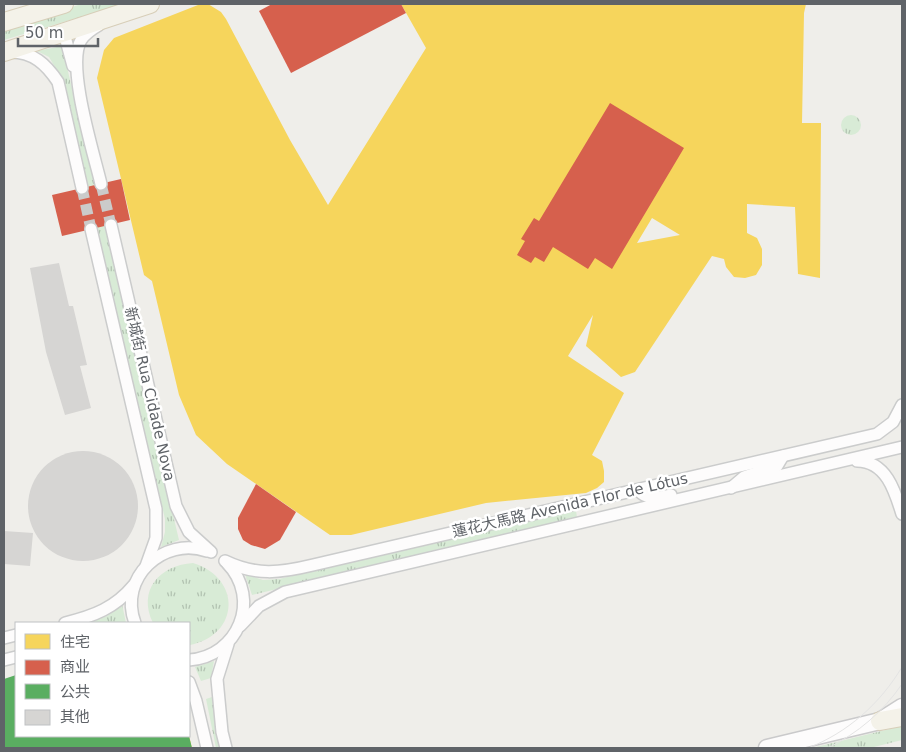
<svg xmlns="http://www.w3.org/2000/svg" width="906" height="752" font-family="'DejaVu Sans','Noto Sans SC',sans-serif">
<defs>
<pattern id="grass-tufts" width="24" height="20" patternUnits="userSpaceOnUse" patternTransform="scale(1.25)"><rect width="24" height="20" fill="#d8ebd6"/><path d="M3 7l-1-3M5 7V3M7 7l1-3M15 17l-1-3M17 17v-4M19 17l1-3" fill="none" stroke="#b2c2b1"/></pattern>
</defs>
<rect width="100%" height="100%" fill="#efeeea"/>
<g fill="url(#grass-tufts)">
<polygon points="81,4 123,4 4,40 4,31"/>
<polygon points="62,46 179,540 161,547 165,532 165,519 62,79 49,57 37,51"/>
<circle cx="851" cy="125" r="10"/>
<polygon points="576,510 577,518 252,595 245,574 263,580 279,579"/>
<path d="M193,563C242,578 240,635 190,645L189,623H153C137,590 160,565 193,563Z"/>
<polygon points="122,604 126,623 86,623 107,616"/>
<polygon points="214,661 211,678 201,681 195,667"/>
<polygon points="215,696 225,748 216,748 206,699"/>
<polygon points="902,726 902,740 870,748 812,748"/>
</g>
<g fill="#f6d55c" fill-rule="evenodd">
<path d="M208,4L221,12L226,19L290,140L328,205L426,48L401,4H806L804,13L802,123H821L820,278L798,274L795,207L747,204V233L757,238L762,249V265L756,275L745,278L734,277L726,267L724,259L712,256L635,372L621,377L586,346L593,315L568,356L624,393L592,455L602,461L604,471V482L597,488L586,493L486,503L351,535H330L227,464L196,435L179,395L152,281L144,275L97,78L104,50L114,38L198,5ZM652,218L680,235L637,243Z"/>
<polygon points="16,691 16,736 39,736 4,746 4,694"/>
<polygon points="152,736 189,736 192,748 153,748"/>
</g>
<g fill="#d6604d">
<polygon points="272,4 401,4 406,13 291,73 259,11"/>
<polygon points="610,103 684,148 612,269 595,258 588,269 553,247 544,262 535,257 531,263 517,255 525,241 521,239 534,218 539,221"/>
<polygon points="121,179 130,220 62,236 52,195"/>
<polygon points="256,484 296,512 280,540 265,549 251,545 243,540 238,529 238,518"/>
</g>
<polygon fill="#5aae61" points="16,675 16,736 189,736 192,748 4,748 4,679"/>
<g fill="#d6d5d3">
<polygon points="59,263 69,306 73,306 87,365 80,366 91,408 65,415 46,352 30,268"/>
<circle cx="83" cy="506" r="55"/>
<polygon points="4,531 33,533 30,566 4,564"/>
</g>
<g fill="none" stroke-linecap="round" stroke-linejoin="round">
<g stroke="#cbcbca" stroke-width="11" stroke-dasharray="11 5.5" stroke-linecap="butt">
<polyline points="101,184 111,225"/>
<polyline points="82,188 91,229"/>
</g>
<g stroke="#cbcccc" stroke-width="14">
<g id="minor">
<path d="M99,25C92,29 85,34 81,40C66,66 94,154 101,184"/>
<polyline points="64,33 73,66"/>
<path d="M11,52C33,52 46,64 58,82L82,188"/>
<polyline points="111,225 176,506 189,532 211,552"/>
<polyline points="91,229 156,509 156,538 146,566"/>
<path d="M857,461C886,461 895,491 902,514"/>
<polyline points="731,488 744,477 777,466 783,456"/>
<path d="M638,490C648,501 658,498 671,495"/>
<path d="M225,561C256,576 280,573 313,565L877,434L893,422L902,405"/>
<path d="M65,623C94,616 115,608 134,585"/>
<path d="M135,623C118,578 163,536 207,551"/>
<polyline points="240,626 259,606 285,592 902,447"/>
<polyline points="4,638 16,635"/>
<polyline points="4,660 16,657"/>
<path d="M189,660C238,657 262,599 227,563"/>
<polyline points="189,682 196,701 207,748"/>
<polyline points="226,748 222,732 217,679 228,644"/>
</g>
</g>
<g stroke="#cacacb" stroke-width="19">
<polyline id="secondary" points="767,748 880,721 902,707"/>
</g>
<g stroke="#d7ceb8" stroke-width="20">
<g id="primary">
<polyline points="4,22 64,4"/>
<polyline points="4,52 150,4"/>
<polyline points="880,721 902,717"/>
</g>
</g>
<use href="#minor" stroke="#fdfcfc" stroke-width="11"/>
<use href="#secondary" stroke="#fdfcfc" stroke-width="16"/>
<use href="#primary" stroke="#f4f2e9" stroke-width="18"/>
<g stroke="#e4e4e4" stroke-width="1">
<path d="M808,748C847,733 880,704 902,667"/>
<path d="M828,748C858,733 883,712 902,684"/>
</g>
</g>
<g text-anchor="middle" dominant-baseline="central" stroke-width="5" stroke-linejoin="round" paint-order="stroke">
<g font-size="15" fill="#5f6368" stroke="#fff">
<text transform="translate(150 394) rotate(77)">新城街 Rua Cidade Nova</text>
<text transform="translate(570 505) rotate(-13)">蓮花大馬路 Avenida Flor de Lótus</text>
</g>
</g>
<rect width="906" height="752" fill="none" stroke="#5f6368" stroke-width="10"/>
<rect x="15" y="622" width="175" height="115" fill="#ffffff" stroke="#bfc1c3"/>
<rect x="25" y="634" width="25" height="15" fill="#f6d55c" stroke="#bfc1c3"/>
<text x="60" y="647" font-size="15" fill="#5f6368">住宅</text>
<rect x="25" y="660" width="25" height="15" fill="#d6604d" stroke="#bfc1c3"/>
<text x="60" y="672" font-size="15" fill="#5f6368">商业</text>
<rect x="25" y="684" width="25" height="15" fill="#5aae61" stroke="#bfc1c3"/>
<text x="60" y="697" font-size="15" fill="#5f6368">公共</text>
<rect x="25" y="710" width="25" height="15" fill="#d6d5d3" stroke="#bfc1c3"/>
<text x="60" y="722" font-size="15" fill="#5f6368">其他</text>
<path d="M18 38v8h80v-8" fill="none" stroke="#5f6368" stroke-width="2.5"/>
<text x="25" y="38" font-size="15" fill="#5f6368" stroke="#ffffff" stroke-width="4" paint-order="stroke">50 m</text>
</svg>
